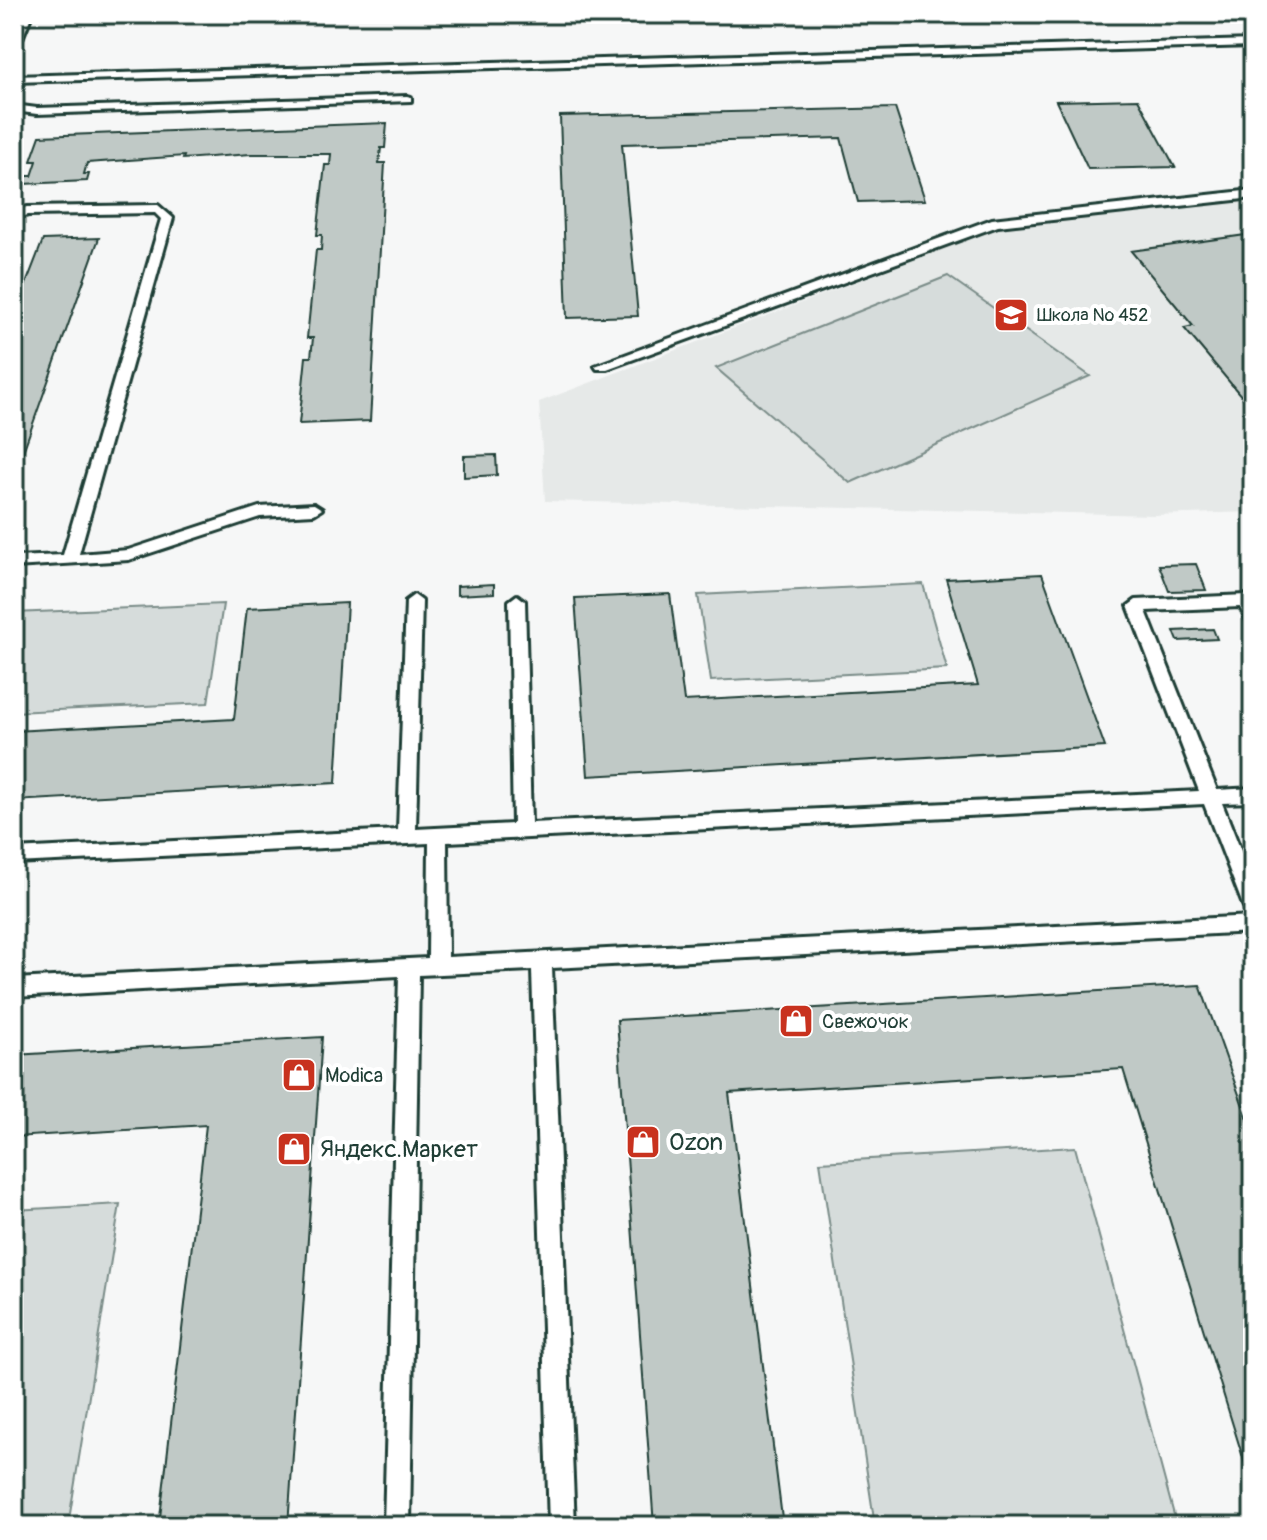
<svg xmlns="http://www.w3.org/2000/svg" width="1267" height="1540" font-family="Pangolin,sans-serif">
<rect width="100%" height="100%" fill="#f6f7f7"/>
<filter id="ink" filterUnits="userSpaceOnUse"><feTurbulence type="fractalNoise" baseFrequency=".0125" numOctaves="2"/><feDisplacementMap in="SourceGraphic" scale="16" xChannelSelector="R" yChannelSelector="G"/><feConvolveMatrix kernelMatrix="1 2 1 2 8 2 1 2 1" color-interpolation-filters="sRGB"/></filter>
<g filter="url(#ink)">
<polygon fill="#e6e9e8" points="1253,197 1253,512 1154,515 545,501 539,402 998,228"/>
<g fill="#d6dcdb" stroke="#7a8c88" stroke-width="2">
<polygon points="948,276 1090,376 850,483 716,368"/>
<polygon points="923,584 947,669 711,681 698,595"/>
<polygon points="223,604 208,703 14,712 14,613"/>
<polygon points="1075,1147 1177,1526 875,1526 820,1162"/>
<polygon points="120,1204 68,1526 14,1526 14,1210"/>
</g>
<g fill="#c0c9c6" stroke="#1f3d34" stroke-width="2">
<polygon points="1138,99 1175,167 1088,169 1056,101"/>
<polygon points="895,108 925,200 858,202 841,138 622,144 638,316 567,318 560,116"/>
<polygon points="387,123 385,148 381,148 379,163 385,163 370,421 299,424 306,357 311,357 313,338 307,338 316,250 321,250 322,235 317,235 325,165 330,165 331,154 251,154 183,159 184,156 87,163 84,174 89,174 87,181 23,184 26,176 32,176 37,161 31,161 40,136"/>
<polygon points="1253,234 1253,410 1184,328 1193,326 1131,251"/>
<polygon points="99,238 14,477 14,315 43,240"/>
<polygon points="496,455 497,475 464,477 464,456"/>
<polygon points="1196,564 1206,590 1169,591 1159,565"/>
<polygon points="1042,574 1105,747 588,776 575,598 670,594 684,701 978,685 946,579"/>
<polygon points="494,584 494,593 457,595 457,586"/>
<polygon points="347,603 336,783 14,801 14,731 234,719 247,608"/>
<polygon points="1213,629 1217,639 1178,641 1174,631"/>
<polygon points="1200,985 1253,1134 1253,1490 1123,1069 729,1093 783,1526 654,1526 617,1020"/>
<polygon points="322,1037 288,1526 159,1526 206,1125 14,1137 14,1055"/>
</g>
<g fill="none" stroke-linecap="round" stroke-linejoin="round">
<g stroke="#1f3d34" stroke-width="6">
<g id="lane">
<polygon points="22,14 32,14 19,46 14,49 14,33"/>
<polygon points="1253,40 1253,46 14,82 14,76"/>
<polygon points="407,96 411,97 411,101 37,114 14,111 14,105 37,108"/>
<polygon points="1253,190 1253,198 998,226 607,369 597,369 595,366 992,219"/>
<polygon points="158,205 173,218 79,554 128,550 259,507 314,504 322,509 314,514 260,517 129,560 14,567 14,557 63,555 161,219 155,213 28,215 14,219 14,211 27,207"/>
<polygon points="414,595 422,601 416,829 513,824 509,601 517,595 525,601 531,823 1199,791 1128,606 1136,600 1246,595 1253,599 1253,623 1247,621 1240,607 1146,611 1217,790 1253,788 1253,802 1222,803 1253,881 1253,913 1246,911 1243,905 1204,804 447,842 448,957 1253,916 1253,932 552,968 575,1526 549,1526 532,970 419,975 410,1526 384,1526 399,976 14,997 14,979 428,958 429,843 14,863 14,849 398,830 406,601"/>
</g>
</g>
<use href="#lane" fill="#fff" fill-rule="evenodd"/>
</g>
</g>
<defs>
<g id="school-square" transform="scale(1.8)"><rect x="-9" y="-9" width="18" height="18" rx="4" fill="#c8321e" stroke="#fff"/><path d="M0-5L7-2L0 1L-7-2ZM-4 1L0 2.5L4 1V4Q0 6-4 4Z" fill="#fff"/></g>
<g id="shop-square" transform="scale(1.8)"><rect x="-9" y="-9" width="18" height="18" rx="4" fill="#c8321e" stroke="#fff"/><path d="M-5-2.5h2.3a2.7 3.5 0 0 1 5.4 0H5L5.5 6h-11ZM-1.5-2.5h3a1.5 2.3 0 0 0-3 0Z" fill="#fff"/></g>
</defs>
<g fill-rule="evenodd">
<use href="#school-square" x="1011" y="315"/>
<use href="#shop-square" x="796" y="1021"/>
<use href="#shop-square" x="299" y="1075"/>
<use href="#shop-square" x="643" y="1142"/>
<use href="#shop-square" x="294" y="1149"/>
</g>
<g text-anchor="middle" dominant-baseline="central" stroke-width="8" stroke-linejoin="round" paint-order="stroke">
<g font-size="18" fill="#1f3d34" stroke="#fff" text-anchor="start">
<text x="1037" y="315">Школа № 452</text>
</g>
<g font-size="20" fill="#1f3d34" stroke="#fff" text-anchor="start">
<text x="822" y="1021">Свежочок</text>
<text x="325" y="1075">Modica</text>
</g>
<g font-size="24" fill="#1f3d34" stroke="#fff" text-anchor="start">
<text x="669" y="1142">Ozon</text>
<text x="320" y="1149">Яндекс.Маркет</text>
</g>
</g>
<rect width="1267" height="1540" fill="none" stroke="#fff" stroke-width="48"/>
<rect x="24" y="24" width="1219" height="1492" fill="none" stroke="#1f3d34" stroke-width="3" filter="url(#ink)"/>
</svg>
